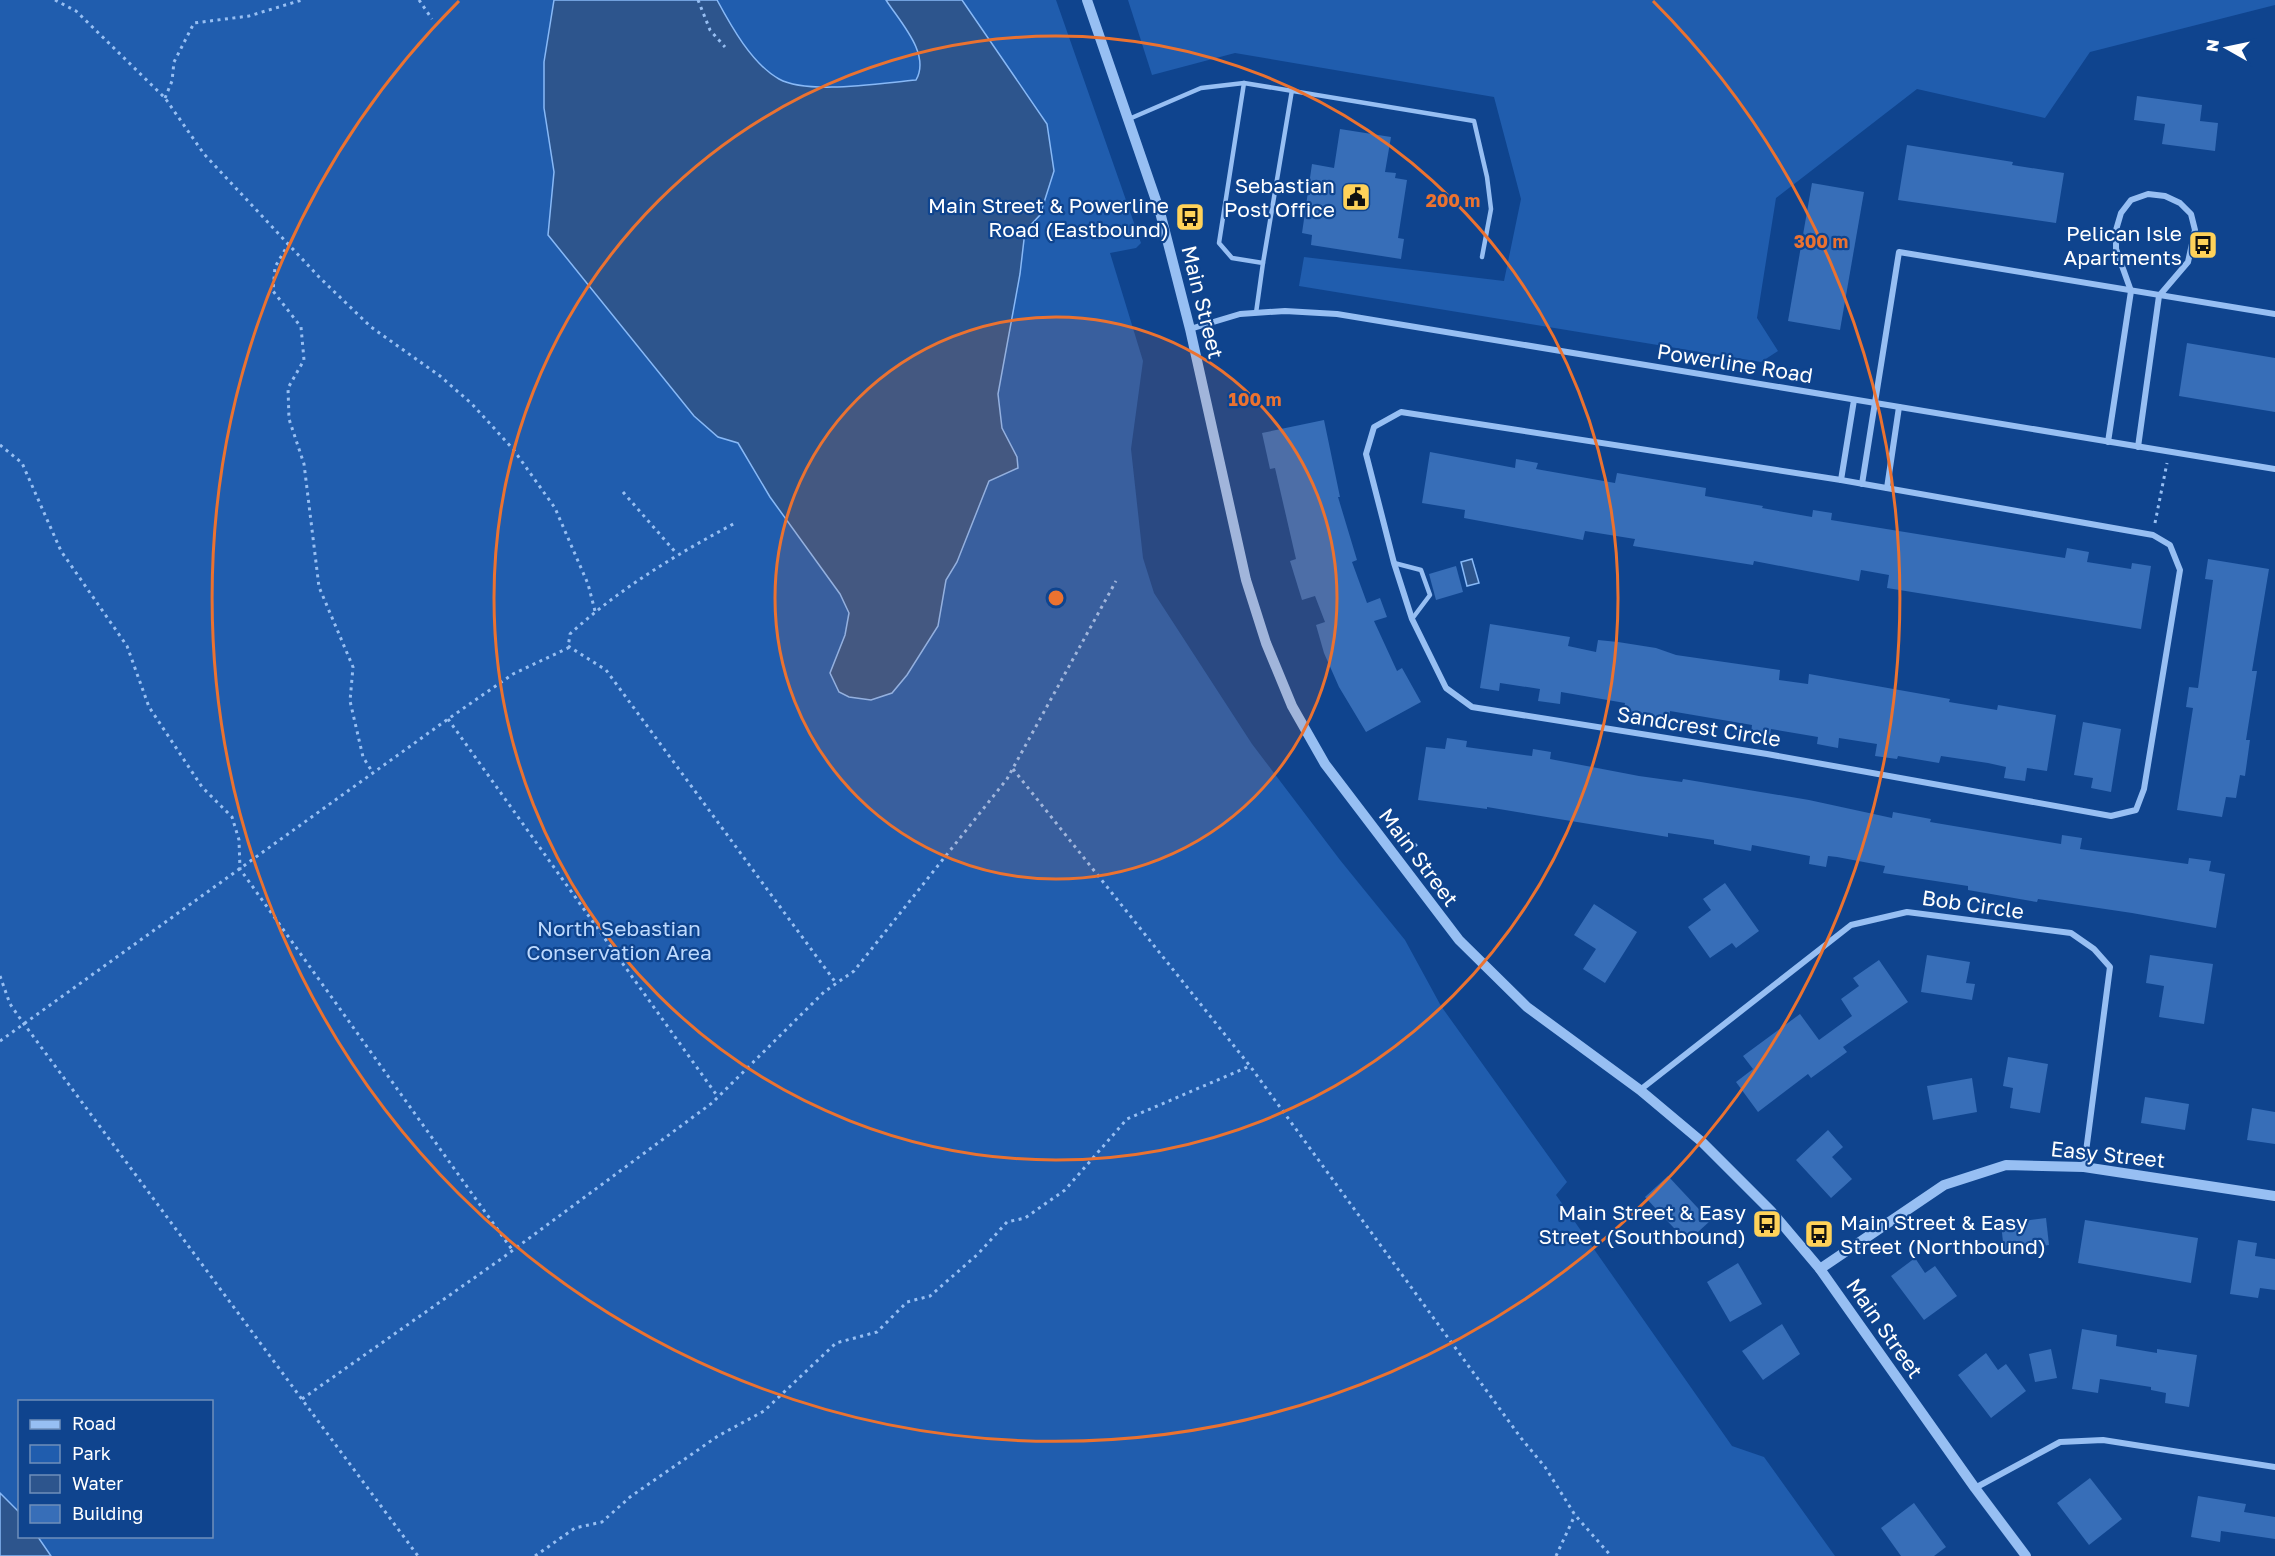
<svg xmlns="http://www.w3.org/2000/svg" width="2275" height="1556" font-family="'Golos Text',sans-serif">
<rect width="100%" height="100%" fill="#0f448e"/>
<g fill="#205dae" fill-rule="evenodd">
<path d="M0,0H1056L1141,243L1136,248L1110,253L1143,361L1131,449L1143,558L1154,593L1252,744L1340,860L1405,940L1441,1006L1567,1182L1556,1195L1732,1446L1764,1457L1835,1556H0ZM20,1402H212V1536H20Z"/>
<polygon points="1128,0 2275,0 2275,5 2090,52 2045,118 1917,89 1776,198 1757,318 1778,351 1761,362 1299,286 1304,257 1504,281 1521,199 1494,97 1235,53 1152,75"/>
</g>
<g fill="#2d558d" stroke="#88b9f7" stroke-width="1.5">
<path d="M554,0H717C731,26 752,64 779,79C808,95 881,83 916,80C931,54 900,22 886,0H962L1047,124L1054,171L1040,215L1025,231L1020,274L998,394L1002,428L1017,457L1018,468L989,481L957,562L946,580L938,626L907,675L892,693L871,700L849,697L839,692L830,673L845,635L849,613L840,594L770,497L738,443L718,437L694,416L548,235L554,172L544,108V62Z"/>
<polygon points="1472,559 1479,583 1467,586 1461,562"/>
<polygon points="0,1493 19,1512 20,1536 38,1537 51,1556 0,1556"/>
</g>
<g fill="#376eb8">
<polygon points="2137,96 2202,105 2200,121 2218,123 2215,151 2162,144 2165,124 2134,120"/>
<polygon points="1340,129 1391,137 1385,172 1396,173 1395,178 1407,180 1398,238 1404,239 1401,259 1311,245 1312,235 1302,233 1312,164 1334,168"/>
<polygon points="1907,145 2013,162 2012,165 2064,173 2056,223 1898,200"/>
<polygon points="1812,183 1864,192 1840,330 1788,321"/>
<polygon points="2187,343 2275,358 2275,412 2179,396"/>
<polygon points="1324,420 1340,497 1338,497 1357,560 1352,562 1367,603 1380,598 1387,617 1374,621 1397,671 1402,668 1421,702 1366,732 1339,687 1324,653 1316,625 1325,622 1315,596 1302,600 1290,561 1296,559 1275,468 1270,469 1262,433"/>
<polygon points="1430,452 1515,468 1516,459 1538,463 1536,469 1615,483 1617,473 1706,488 1705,496 1763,506 1762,508 1812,517 1813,510 1832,513 1831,520 2065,558 2067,548 2089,552 2087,562 2131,569 2132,563 2151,566 2141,629 1887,588 1889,575 1861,570 1859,581 1754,561 1753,565 1633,546 1635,539 1585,531 1583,540 1464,518 1465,510 1422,503"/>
<polygon points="2208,559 2269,569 2252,671 2257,671 2246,740 2250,740 2245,776 2240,775 2236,798 2226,797 2222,817 2177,810 2193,708 2186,707 2189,687 2198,688 2213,580 2205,579"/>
<polygon points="1456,566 1463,592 1436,600 1429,574"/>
<polygon points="1490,624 1570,637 1568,646 1596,652 1598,640 1618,642 1656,648 1676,655 1780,670 1779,680 1808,684 1809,674 1950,699 1949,702 1997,710 1998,705 2056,715 2047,771 2027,768 2025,781 2004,778 2006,767 1988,763 1941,756 1939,763 1898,756 1897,759 1875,756 1877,744 1839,738 1838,748 1817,744 1818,737 1771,729 1770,736 1751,733 1752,725 1670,711 1669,719 1623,714 1625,703 1561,692 1560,704 1538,701 1540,689 1500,683 1499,691 1480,688"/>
<polygon points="2083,722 2121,729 2111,792 2091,788 2093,778 2074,775"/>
<polygon points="1447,738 1467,741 1466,747 1532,756 1533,749 1551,752 1550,759 1639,776 1682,782 1683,779 1809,800 1892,818 1893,812 1931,819 1930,822 2061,844 2062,835 2082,838 2080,849 2188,864 2189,858 2211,861 2209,871 2225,874 2216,928 2132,913 2038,899 2037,902 1968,890 1968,886 1883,873 1885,866 1837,857 1828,856 1826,867 1809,864 1810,856 1752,845 1751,851 1714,844 1714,840 1668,833 1668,837 1487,807 1487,809 1418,800 1426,747 1445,749"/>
<polygon points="1725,883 1759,931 1736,948 1732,943 1710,958 1688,927 1711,910 1703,899"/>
<polygon points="1594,904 1637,932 1605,983 1583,969 1596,949 1574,935"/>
<polygon points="1927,955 1970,962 1966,983 1975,984 1972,1000 1921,992"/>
<polygon points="2150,955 2213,964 2204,1024 2159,1017 2164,986 2146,983"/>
<polygon points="1879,960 1908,1002 1843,1047 1847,1052 1811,1078 1808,1074 1758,1112 1736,1082 1753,1069 1743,1056 1800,1014 1819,1040 1852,1016 1841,999 1859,986 1853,978"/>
<polygon points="2008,1057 2048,1064 2040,1113 2010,1108 2013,1088 2003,1086"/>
<polygon points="1972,1078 1977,1112 1933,1120 1927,1086"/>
<polygon points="2145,1097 2189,1104 2185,1130 2141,1123"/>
<polygon points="2252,1108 2275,1112 2275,1144 2247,1140"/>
<polygon points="1828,1130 1843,1147 1832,1157 1852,1179 1831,1198 1796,1160"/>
<polygon points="1668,1176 1710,1221 1687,1242 1645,1197"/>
<polygon points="2046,1218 2049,1245 2004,1251 2001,1224"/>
<polygon points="2085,1220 2198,1238 2191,1283 2078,1263"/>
<polygon points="2238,1240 2257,1243 2255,1256 2275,1259 2275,1290 2260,1288 2258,1298 2230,1294"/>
<polygon points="1915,1258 1925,1273 1935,1266 1957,1296 1924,1320 1891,1276"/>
<polygon points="1738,1263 1762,1304 1730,1322 1707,1282"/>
<polygon points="1782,1324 1800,1354 1763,1380 1742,1351"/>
<polygon points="2082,1329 2117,1335 2116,1346 2157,1353 2157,1349 2197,1355 2189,1407 2165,1403 2166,1393 2151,1390 2151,1387 2100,1379 2098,1393 2072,1389"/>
<polygon points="2051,1349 2057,1378 2035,1382 2029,1354"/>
<polygon points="1986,1353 1998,1370 2006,1364 2026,1391 1991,1418 1958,1375"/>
<polygon points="2090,1478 2122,1519 2089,1545 2057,1503"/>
<polygon points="2198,1496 2246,1504 2244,1512 2275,1517 2275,1539 2221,1531 2220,1542 2191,1537"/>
<polygon points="1914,1503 1946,1547 1934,1556 1901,1556 1881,1528"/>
</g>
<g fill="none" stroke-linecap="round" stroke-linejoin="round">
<g stroke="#97bff3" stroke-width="3" stroke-dasharray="3 4.5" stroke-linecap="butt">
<polyline points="55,0 76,11 165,98 204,154 319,277 371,327 440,376 472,404 513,449 555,508 588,584 595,611"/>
<polyline points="419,0 432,19"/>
<polyline points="698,0 710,30 725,47"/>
<polyline points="165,98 172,81 174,62 194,23 249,16 302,0"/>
<polyline points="289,243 275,267 273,291 301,327 304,360 288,388 289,419 304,464 319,587 353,667 350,701 363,757 373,773"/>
<polyline points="0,445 22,463 61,551 127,646 149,707 202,787 232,817 239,840 240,869 513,1251"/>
<polyline points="623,492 677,554"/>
<polyline points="2155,523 2167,463"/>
<polyline points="568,646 606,670 836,983"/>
<polyline points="448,719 718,1097"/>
<polyline points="1013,769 1250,1066 1521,1438 1545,1467 1575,1515 1611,1556"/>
<polyline points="1409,851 1417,844"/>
<polyline points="0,976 10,1004 24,1024 418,1556"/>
<path d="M0,1041L448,719L513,674L568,648L570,634C620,588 677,554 737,522"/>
<polyline points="302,1399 501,1259 712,1103 824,992 854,971 1007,779 1116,581"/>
<polyline points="535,1556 575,1528 602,1522 630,1497 718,1436 764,1411 836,1343 877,1332 907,1302 930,1296 978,1254 1007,1222 1025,1218 1065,1190 1127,1119 1250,1066"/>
<polyline points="1556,1556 1575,1515"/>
</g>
<g stroke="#97bff3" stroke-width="4.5">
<polyline points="1244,83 1219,243 1232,258 1263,263 1256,313"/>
<polyline points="1129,119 1201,88 1244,83 1474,121 1487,177 1491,209 1482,257"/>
<polyline points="1263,263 1292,90"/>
<polyline points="1394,563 1421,570 1430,595 1412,619"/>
</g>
<g stroke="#97bff3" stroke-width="6">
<polyline points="1190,329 1240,314 1285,311 1337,314 2275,469"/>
<polygon points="1401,412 1841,480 2153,535 2170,545 2180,570 2144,789 2136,810 2111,816 1767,754 1472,707 1446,688 1412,619 1394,563 1366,454 1374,427"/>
<polyline points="2108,442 2131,291 2116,249 2116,230 2121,213 2131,200 2148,194 2165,196 2180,203 2191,214 2195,230 2188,262 2159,296 2138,447"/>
<polyline points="1841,480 1854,400"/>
<polyline points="1862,484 1899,252 2275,314"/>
<polyline points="1887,488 1899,407"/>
<polyline points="1640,1090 1851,925 1907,912 2071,933 2094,949 2110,967 2084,1167"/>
<polyline points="1975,1488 2060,1442 2103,1440 2275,1467"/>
</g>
<g stroke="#97bff3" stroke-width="10">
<polyline points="1087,0 1160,212 1190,329 1246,580 1266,643 1292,706 1325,764 1459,940 1527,1007 1640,1090 1702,1142 1771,1211 1820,1269 1975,1488 2026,1556"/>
<polyline points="1820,1269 1944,1185 2006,1165 2084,1167 2275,1196"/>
</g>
</g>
<circle cx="1056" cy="598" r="281" fill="#eb7230" fill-opacity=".12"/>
<g fill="none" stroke="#eb7230" stroke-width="3">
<circle cx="1056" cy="598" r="281"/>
<circle cx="1056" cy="598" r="562"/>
<path d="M1653 1A844 844 0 1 1 459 1"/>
</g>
<defs>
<g id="civic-square" transform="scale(1.5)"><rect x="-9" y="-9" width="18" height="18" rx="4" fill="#ffd259" stroke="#0f448e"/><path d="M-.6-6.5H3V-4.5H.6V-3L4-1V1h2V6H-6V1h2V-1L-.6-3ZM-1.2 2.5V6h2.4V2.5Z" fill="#111"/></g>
<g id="bus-square" transform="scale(1.5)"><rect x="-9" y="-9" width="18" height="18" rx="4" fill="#ffd259" stroke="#0f448e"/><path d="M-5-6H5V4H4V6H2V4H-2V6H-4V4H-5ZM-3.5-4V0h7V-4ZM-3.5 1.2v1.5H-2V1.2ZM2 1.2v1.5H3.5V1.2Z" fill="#111"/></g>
</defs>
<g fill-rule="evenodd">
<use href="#civic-square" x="1356" y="197"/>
<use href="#bus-square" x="1190" y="217"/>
<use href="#bus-square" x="2203" y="245"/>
<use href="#bus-square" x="1767" y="1224"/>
<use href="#bus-square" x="1819" y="1234"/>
</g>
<g text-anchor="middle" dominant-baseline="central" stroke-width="4.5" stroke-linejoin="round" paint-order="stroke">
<g font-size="21" fill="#fff" stroke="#0f448e" text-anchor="end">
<text x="1335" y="185">Sebastian<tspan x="1335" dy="24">Post Office</tspan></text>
<text x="1169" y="205">Main Street &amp; Powerline<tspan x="1169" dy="24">Road (Eastbound)</tspan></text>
<text x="2182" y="233">Pelican Isle<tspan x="2182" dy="24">Apartments</tspan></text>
<text x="1746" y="1212">Main Street &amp; Easy<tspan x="1746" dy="24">Street (Southbound)</tspan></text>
<text x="1840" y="1222" text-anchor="start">Main Street &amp; Easy<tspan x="1840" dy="24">Street (Northbound)</tspan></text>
</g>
<g font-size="21" fill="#fff" stroke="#0f448e">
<text transform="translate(1203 302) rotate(76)">Main Street</text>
<text transform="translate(1735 363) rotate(9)">Powerline Road</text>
<text transform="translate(1699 726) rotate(9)">Sandcrest Circle</text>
<text transform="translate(1419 857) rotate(53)">Main Street</text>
<text transform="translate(1973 904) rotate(8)">Bob Circle</text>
<text transform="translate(2108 1154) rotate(6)">Easy Street</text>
<text transform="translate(1885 1328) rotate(55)">Main Street</text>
</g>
<g font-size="21" fill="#bedafe" stroke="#0f448e">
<text x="619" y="928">North Sebastian<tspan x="619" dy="24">Conservation Area</tspan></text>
</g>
</g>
<circle cx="1056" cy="598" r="9" fill="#eb7230" stroke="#0f448e" stroke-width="3"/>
<g font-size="18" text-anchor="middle" font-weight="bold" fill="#eb7230" stroke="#0f448e" stroke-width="4.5" stroke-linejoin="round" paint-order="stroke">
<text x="1453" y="207">200 m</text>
<text x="1821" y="248">300 m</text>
<text x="1255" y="406">100 m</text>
</g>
<rect x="18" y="1400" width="195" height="138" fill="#0f448e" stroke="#6f8fbb" stroke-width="1.5"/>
<rect x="30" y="1420" width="30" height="9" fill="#97bff3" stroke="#6f8fbb" stroke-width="1.5"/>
<text x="72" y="1430" font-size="18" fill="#ffffff">Road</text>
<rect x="30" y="1445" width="30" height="18" fill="#205dae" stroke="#6f8fbb" stroke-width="1.5"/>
<text x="72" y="1460" font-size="18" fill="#ffffff">Park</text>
<rect x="30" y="1475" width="30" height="18" fill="#2d558d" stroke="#6f8fbb" stroke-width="1.5"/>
<text x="72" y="1490" font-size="18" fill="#ffffff">Water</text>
<rect x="30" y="1505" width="30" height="18" fill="#376eb8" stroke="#6f8fbb" stroke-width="1.5"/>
<text x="72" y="1520" font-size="18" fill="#ffffff">Building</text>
<g transform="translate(2227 48) rotate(279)" stroke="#0f448e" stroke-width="4.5" paint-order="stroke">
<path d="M0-4.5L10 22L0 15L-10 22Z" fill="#ffffff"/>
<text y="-9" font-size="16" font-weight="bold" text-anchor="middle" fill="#ffffff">N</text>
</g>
</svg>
